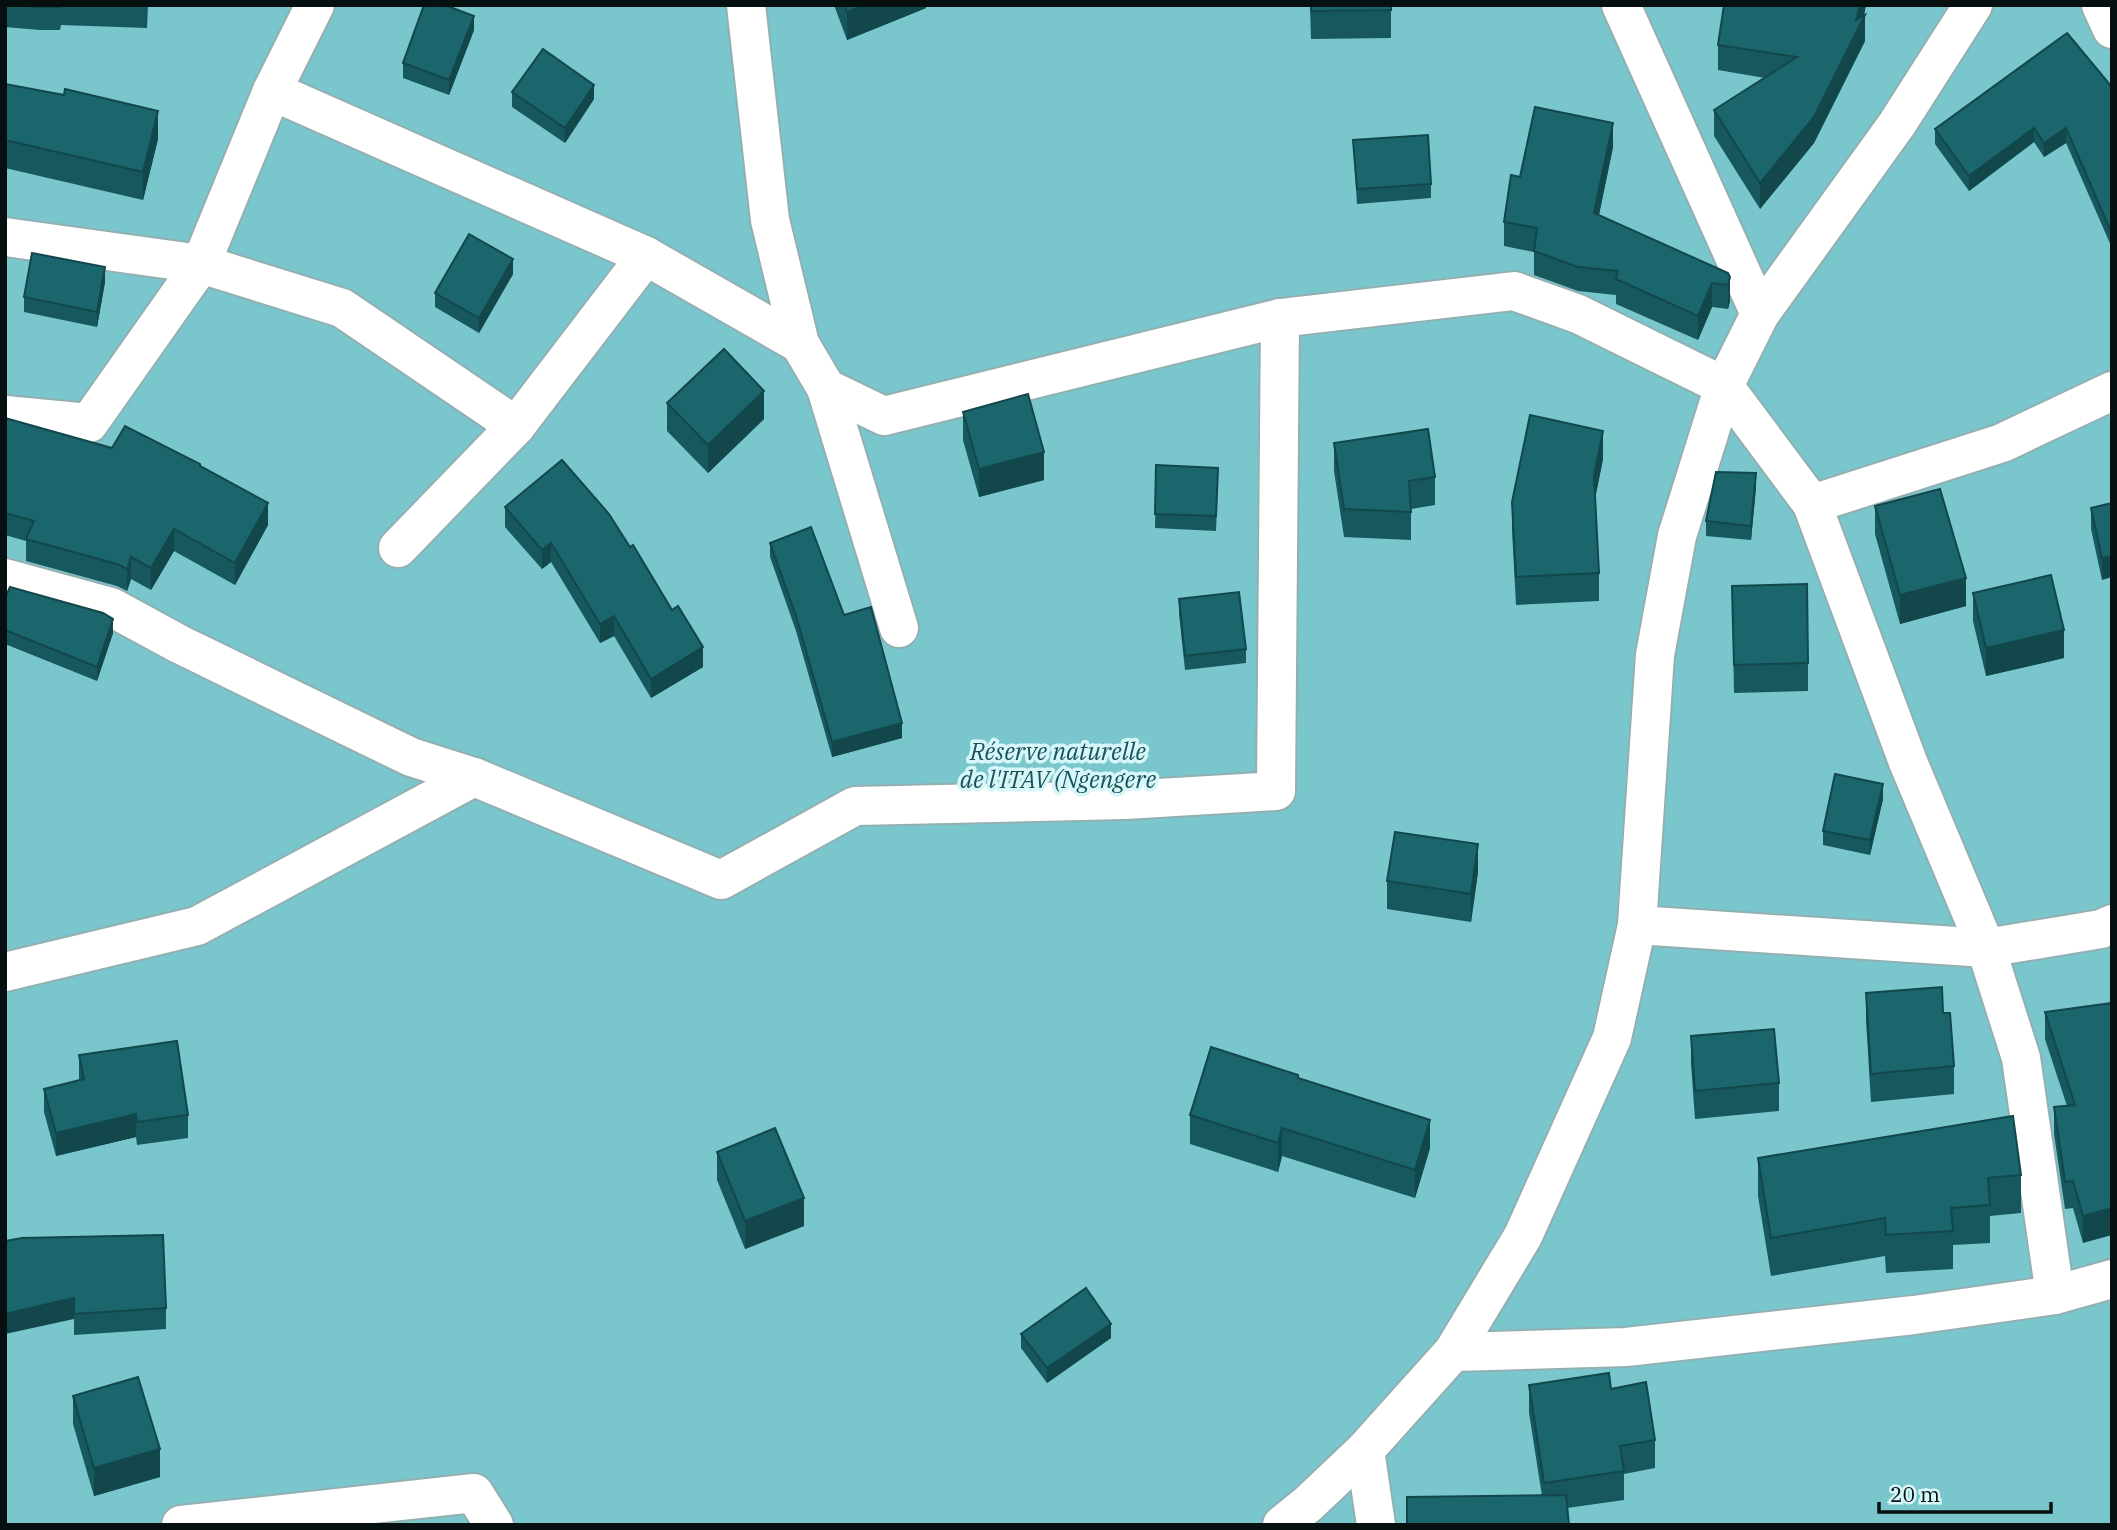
<svg xmlns="http://www.w3.org/2000/svg" width="2117" height="1530" font-family="'IBM Plex Serif',serif">
<rect width="100%" height="100%" fill="#cae9eb"/>
<rect fill="#79c7cd" x="5" y="5" width="2107" height="1520"/>
<g fill="none" stroke-linecap="round" stroke-linejoin="round">
<g stroke="#92afb2" stroke-width="42">
<g id="street">
<polyline points="746,5 770,220 800,344 826,388 884,416 1280,318 1514,291 1578,314 1724,386 1812,504 1908,762 1986,948 2021,1058 2055,1295"/>
<polyline points="1621,5 1760,314"/>
<polyline points="2101,5 2112,29"/>
<polyline points="272,91 646,256 800,344"/>
<polyline points="5,237 201,264 342,308 516,426"/>
<polyline points="826,388 899,628"/>
<polyline points="5,415 89,423 201,264 272,91 315,5"/>
<polyline points="1812,504 2002,443 2112,391"/>
<polyline points="398,548 516,426 646,256"/>
<polyline points="5,578 111,607 179,644 411,757 474,777"/>
<polyline points="1637,925 1986,948 2101,929 2112,924"/>
<polyline points="5,972 197,926 474,777 721,880 855,806 1125,800 1276,791 1280,318"/>
<polyline points="1453,1352 1626,1347 1914,1315 2055,1295 2112,1279"/>
<polyline points="1365,1450 1376,1525"/>
<polyline points="181,1525 474,1493 494,1525"/>
<polyline points="1282,1525 1308,1504 1365,1450 1453,1352 1523,1236 1612,1038 1637,925 1655,655 1677,536 1724,386 1760,314 1897,124 1973,5"/>
</g>
</g>
<use href="#street" stroke="#fff" stroke-width="38"/>
</g>
<g fill="#16585d">
<polygon points="5,5 148,5 147,28 61,25 60,30 40,30 5,27"/>
<polygon points="834,5 926,5 926,8 847,40"/>
<polygon points="1310,5 1391,5 1391,38 1311,39"/>
<polygon points="1866,5 1864,16 1865,41 1814,143 1760,209 1714,136 1714,110 1765,78 1718,70 1718,45"/>
<polygon points="474,30 449,95 403,78 403,63"/>
<polygon points="5,84 158,139 143,200 5,168"/>
<polygon points="2112,87 2112,248 2066,143 2044,157 2034,142 1969,191 1935,144 1935,129"/>
<polygon points="512,92 594,99 565,143 512,107"/>
<polygon points="1353,140 1431,184 1431,198 1357,204"/>
<polygon points="1613,147 1599,215 1728,273 1730,301 1728,309 1712,307 1698,340 1616,304 1616,295 1578,291 1534,275 1534,252 1504,246 1504,222 1520,177"/>
<polygon points="513,274 479,333 435,307 435,293"/>
<polygon points="105,282 97,327 24,312 24,297"/>
<polygon points="667,403 764,419 708,473 667,431"/>
<polygon points="963,412 1044,480 979,497 963,440"/>
<polygon points="5,418 112,448 200,466 268,525 235,585 174,551 151,590 131,579 127,591 117,586 26,561 26,541 5,535"/>
<polygon points="1334,443 1435,477 1435,505 1411,509 1411,540 1344,537 1334,471"/>
<polygon points="1603,459 1595,498 1599,573 1599,601 1516,605 1512,530 1512,502"/>
<polygon points="562,460 703,667 651,698 614,636 600,643 551,562 542,569 505,527 505,507"/>
<polygon points="1156,465 1218,482 1216,531 1155,528"/>
<polygon points="1756,487 1751,540 1706,536 1706,521"/>
<polygon points="2112,503 2102,580 2091,529 2091,508"/>
<polygon points="1875,506 1966,606 1900,624 1875,534"/>
<polygon points="770,543 844,615 902,738 832,757 796,631 770,557"/>
<polygon points="1732,586 1808,663 1808,691 1734,693"/>
<polygon points="1973,593 2064,658 1986,676 1973,621"/>
<polygon points="5,598 113,633 97,681 5,644"/>
<polygon points="1179,599 1246,649 1246,663 1185,670 1179,613"/>
<polygon points="1883,799 1870,855 1823,845 1823,831"/>
<polygon points="1478,872 1471,922 1387,909 1387,881"/>
<polygon points="1866,993 1943,1013 1954,1066 1954,1094 1871,1102 1866,1021"/>
<polygon points="2112,1003 2083,1243 2073,1208 2065,1209 2054,1134 2054,1107 2067,1106 2045,1039 2045,1012"/>
<polygon points="1691,1036 1779,1083 1779,1111 1695,1119 1691,1064"/>
<polygon points="79,1055 188,1115 188,1138 137,1145 136,1137 56,1156 44,1112 44,1089 79,1080"/>
<polygon points="1298,1078 1430,1148 1415,1198 1282,1156 1278,1172 1190,1144 1190,1115"/>
<polygon points="717,1152 804,1226 745,1249 717,1180"/>
<polygon points="1758,1158 2021,1175 2021,1213 1990,1216 1990,1243 1953,1245 1953,1269 1886,1273 1885,1256 1771,1276 1758,1196"/>
<polygon points="5,1241 166,1308 166,1329 74,1335 74,1319"/>
<polygon points="1021,1334 1111,1338 1047,1383 1021,1348"/>
<polygon points="1529,1385 1611,1389 1655,1440 1655,1468 1624,1474 1624,1500 1567,1508 1542,1496 1529,1413"/>
<polygon points="73,1396 160,1477 94,1496 73,1424"/>
</g>
<g fill="#12474c">
<polygon points="864,5 926,5 926,8 847,40 847,12"/>
<polygon points="1860,5 1866,5 1863,19 1865,15 1865,41 1814,143 1760,209 1760,183 1856,20"/>
<polygon points="474,16 474,30 449,95 449,80"/>
<polygon points="594,85 594,99 565,143 565,128"/>
<polygon points="158,111 158,139 143,200 143,172"/>
<polygon points="1613,123 1613,147 1594,238 1594,213"/>
<polygon points="2034,128 2034,142 1969,191 1969,176"/>
<polygon points="2066,128 2066,143 2044,157 2044,143"/>
<polygon points="513,259 513,274 479,333 479,318"/>
<polygon points="105,267 105,282 97,327 97,312"/>
<polygon points="1730,277 1730,301 1728,309 1728,285"/>
<polygon points="1712,283 1712,307 1698,340 1698,316"/>
<polygon points="764,391 764,419 708,473 708,445"/>
<polygon points="1603,431 1603,459 1594,504 1594,476"/>
<polygon points="1044,452 1044,480 979,497 979,469"/>
<polygon points="1756,473 1756,487 1751,540 1751,526"/>
<polygon points="268,503 268,525 235,585 235,563"/>
<polygon points="174,529 174,551 151,590 151,568"/>
<polygon points="551,543 551,562 542,569 542,550"/>
<polygon points="2112,556 2112,577 2102,580 2102,558"/>
<polygon points="131,557 131,579 127,591 127,569"/>
<polygon points="1966,578 1966,606 1900,624 1900,595"/>
<polygon points="614,616 614,636 600,643 600,624"/>
<polygon points="113,619 113,633 97,681 97,667"/>
<polygon points="2064,630 2064,658 1986,676 1986,648"/>
<polygon points="703,647 703,667 651,698 651,679"/>
<polygon points="902,723 902,738 832,757 832,742"/>
<polygon points="1883,784 1883,799 1870,855 1870,840"/>
<polygon points="1478,844 1478,872 1471,922 1471,894"/>
<polygon points="136,1114 136,1137 56,1156 56,1133"/>
<polygon points="1430,1120 1430,1148 1415,1198 1415,1170"/>
<polygon points="1282,1128 1282,1156 1278,1172 1278,1143"/>
<polygon points="804,1198 804,1226 745,1249 745,1221"/>
<polygon points="2112,1208 2112,1235 2083,1243 2083,1216"/>
<polygon points="74,1298 74,1319 5,1334 5,1314"/>
<polygon points="1111,1324 1111,1338 1047,1383 1047,1368"/>
<polygon points="160,1449 160,1477 94,1496 94,1468"/>
</g>
<g fill="#1a666c" stroke="#12474c" stroke-width="2">
<polygon points="18,5 61,5 60,7 40,7"/>
<polygon points="424,5 445,5 474,16 449,80 403,63"/>
<polygon points="845,5 864,5 847,12"/>
<polygon points="1311,5 1391,5 1391,10 1311,11"/>
<polygon points="1724,5 1860,5 1856,20 1865,15 1814,117 1760,183 1714,110 1797,57 1718,45"/>
<polygon points="2067,33 2112,87 2112,234 2066,128 2044,143 2034,128 1969,176 1935,129"/>
<polygon points="543,49 594,85 565,128 512,92"/>
<polygon points="5,84 64,95 65,89 158,111 143,172 5,140"/>
<polygon points="1535,107 1613,123 1594,213 1728,273 1730,277 1728,285 1712,283 1698,316 1616,279 1618,271 1578,267 1534,251 1537,228 1504,222 1511,175 1520,177"/>
<polygon points="1428,135 1431,184 1357,189 1353,140"/>
<polygon points="469,234 513,259 479,318 435,293"/>
<polygon points="32,253 105,267 97,312 24,297"/>
<polygon points="724,349 764,391 708,445 667,403"/>
<polygon points="1028,394 1044,452 979,469 963,412"/>
<polygon points="1530,415 1603,431 1594,476 1599,573 1516,577 1512,502"/>
<polygon points="5,418 112,448 125,426 200,464 200,466 268,503 235,563 174,529 151,568 131,557 127,569 117,564 26,539 34,521 5,513"/>
<polygon points="1428,429 1435,477 1409,481 1411,512 1344,509 1334,443"/>
<polygon points="562,460 609,514 630,547 633,545 672,610 678,606 703,647 651,679 614,616 600,624 551,543 542,550 505,507"/>
<polygon points="1156,465 1218,468 1216,516 1155,514"/>
<polygon points="1716,472 1756,473 1751,526 1706,521"/>
<polygon points="1940,489 1966,578 1900,595 1875,506"/>
<polygon points="2112,503 2112,556 2102,558 2091,508"/>
<polygon points="811,527 844,615 871,607 902,723 832,742 796,616 770,543"/>
<polygon points="2051,575 2064,630 1986,648 1973,593"/>
<polygon points="1807,584 1808,663 1734,665 1732,586"/>
<polygon points="10,587 103,613 113,619 97,667 5,630 5,598"/>
<polygon points="1239,592 1246,649 1185,656 1179,599"/>
<polygon points="1835,774 1883,784 1870,840 1823,831"/>
<polygon points="1395,832 1478,844 1471,894 1387,881"/>
<polygon points="1942,987 1943,1013 1950,1013 1954,1066 1871,1074 1866,993"/>
<polygon points="2112,1003 2112,1208 2083,1216 2073,1181 2065,1182 2054,1107 2075,1105 2045,1012"/>
<polygon points="1774,1029 1779,1083 1695,1091 1691,1036"/>
<polygon points="177,1041 188,1115 137,1122 136,1114 56,1133 44,1089 84,1079 79,1055"/>
<polygon points="1211,1047 1298,1075 1298,1078 1430,1120 1415,1170 1282,1128 1278,1143 1190,1115"/>
<polygon points="2013,1116 2021,1175 1988,1178 1990,1205 1951,1208 1953,1231 1886,1235 1885,1218 1771,1238 1758,1158"/>
<polygon points="775,1128 804,1198 745,1221 717,1152"/>
<polygon points="163,1235 166,1308 74,1314 74,1298 5,1314 5,1241 22,1238"/>
<polygon points="1086,1288 1111,1324 1047,1368 1021,1334"/>
<polygon points="1609,1373 1611,1389 1646,1382 1655,1440 1620,1446 1624,1471 1544,1483 1529,1385"/>
<polygon points="138,1377 160,1449 94,1468 73,1396"/>
<polygon points="1566,1495 1569,1525 1407,1525 1407,1497"/>
</g>
<g text-anchor="middle" dominant-baseline="central" stroke-width="7" stroke-linejoin="round" paint-order="stroke">
<g font-size="24" font-style="italic" fill="#185358" stroke="#d7f6f9">
<text x="1058" y="751">Réserve naturelle<tspan x="1058" dy="28">de l'ITAV (Ngengere</tspan></text>
</g>
</g>
<rect width="2117" height="1530" fill="none" stroke="#061011" stroke-width="14"/>
<path d="M1879 1502v10h172v-10" fill="none" stroke="#061011" stroke-width="3.5"/>
<text x="1890" y="1502" font-size="21" fill="#061011" stroke="#d7f6f9" stroke-width="5" paint-order="stroke">20 m</text>
</svg>
